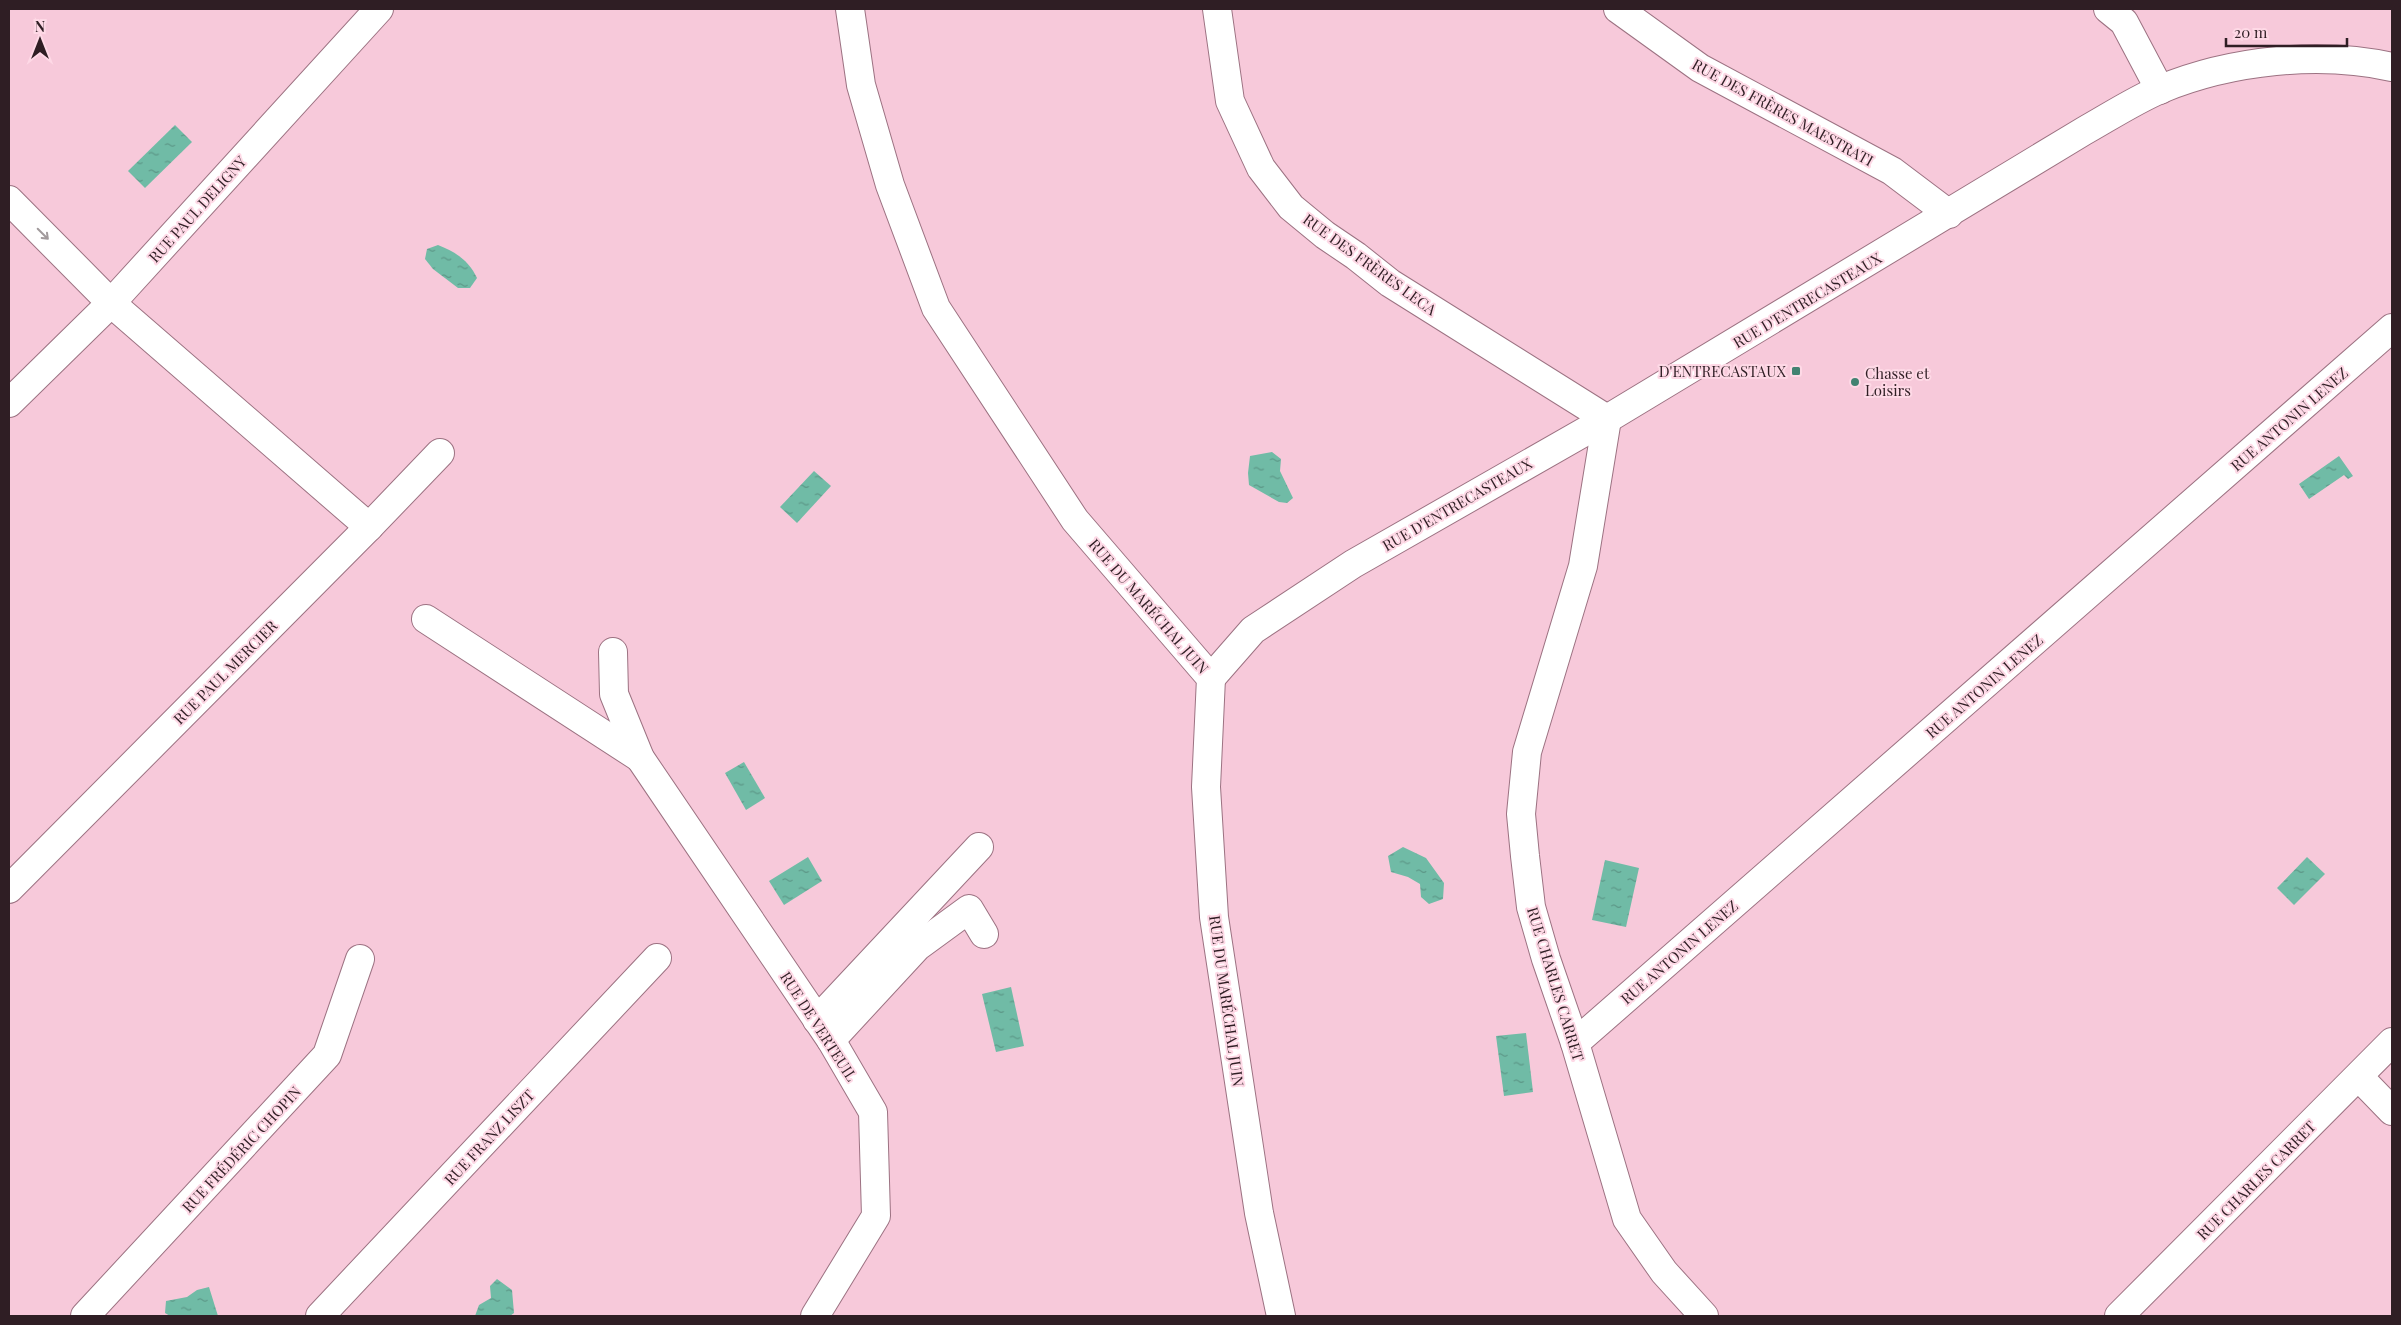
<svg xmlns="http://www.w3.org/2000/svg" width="2401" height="1325" font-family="'Playfair Display',serif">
<defs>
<pattern id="water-ripples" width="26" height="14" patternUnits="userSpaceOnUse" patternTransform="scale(1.25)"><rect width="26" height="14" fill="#70bba6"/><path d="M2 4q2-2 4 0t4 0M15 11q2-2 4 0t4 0" fill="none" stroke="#5c9787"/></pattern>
</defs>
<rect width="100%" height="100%" fill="#f7c9da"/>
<g fill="url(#water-ripples)">
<polygon points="175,125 192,142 145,188 128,171"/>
<path d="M438,245C456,252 469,261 477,278L470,288H458L433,269L425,259L427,249Z"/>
<polygon points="1272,452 1281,459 1280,471 1293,498 1287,503 1279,502 1249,485 1248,473 1250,456"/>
<polygon points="2339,456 2353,476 2348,479 2344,475 2309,499 2299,484"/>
<polygon points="814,471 831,486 797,523 780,507"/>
<polygon points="744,762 765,798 746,810 725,773"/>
<polygon points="1403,847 1426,858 1444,883 1443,899 1429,904 1421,897 1420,884 1408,877 1391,872 1388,856"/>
<polygon points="808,857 822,881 784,905 769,881"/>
<polygon points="2307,857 2325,874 2294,905 2277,888"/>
<polygon points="1605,860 1639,868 1626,927 1592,920"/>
<polygon points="1011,987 1024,1046 996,1052 982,994"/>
<polygon points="1526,1033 1533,1092 1504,1096 1496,1036"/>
<polygon points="497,1279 512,1290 514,1313 510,1316 475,1316 479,1305 491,1298 490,1286"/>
<polygon points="209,1287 218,1316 170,1316 165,1313 166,1301 187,1297 197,1290"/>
</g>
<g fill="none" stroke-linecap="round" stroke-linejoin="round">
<g stroke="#9c7282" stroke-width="30">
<g id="minor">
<polyline points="850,9 861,85 890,185 936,308 1075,520 1211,678 1206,787 1214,917 1259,1213 1281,1316"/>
<polyline points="1217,9 1230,101 1261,168 1291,207 1325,235 1356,256 1390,283 1607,419 1583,566 1527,752 1521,814 1525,856 1531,907 1546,959 1575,1043 1627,1219 1664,1272 1704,1316"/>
<polyline points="1618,9 1700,68 1892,171 1949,214"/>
<polyline points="2108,9 2124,22 2160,90"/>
<polyline points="9,200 111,303 369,527"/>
<polyline points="9,403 111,303 379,9"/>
<polyline points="426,619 640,758"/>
<polyline points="613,652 614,694 640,758 831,1040 873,1112 876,1216 815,1316"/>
<path d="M1211,678L1253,630L1353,564L1607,419L2084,131C2109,117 2135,100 2161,89C2231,60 2319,51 2392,67"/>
<polyline points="9,889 369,527 440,453"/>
<polyline points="817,1020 979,847"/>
<polyline points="831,1040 917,947 969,909 984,934"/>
<polyline points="1575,1043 2392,328"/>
<polyline points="2359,1077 2392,1111"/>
<polyline points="85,1316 327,1055 360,959"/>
<polyline points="320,1316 657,958"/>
<polyline points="2119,1316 2392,1042"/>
</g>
</g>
<use href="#minor" stroke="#fff" stroke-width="28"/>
</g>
<defs><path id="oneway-shaft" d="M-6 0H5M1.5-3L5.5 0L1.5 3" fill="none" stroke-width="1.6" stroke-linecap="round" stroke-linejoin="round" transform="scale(1.25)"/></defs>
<use stroke="#a19a9c" href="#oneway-shaft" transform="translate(43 234) rotate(45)"/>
<g fill="#428271" stroke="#fed9e6" stroke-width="2">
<rect x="1791" y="366" width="10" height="10" rx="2.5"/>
<circle cx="1855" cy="382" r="5"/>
</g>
<g text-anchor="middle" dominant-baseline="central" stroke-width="4" stroke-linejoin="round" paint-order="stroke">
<g font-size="15" fill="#2f1e24" stroke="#fed9e6">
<text transform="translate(1783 112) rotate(29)">RUE DES FRÈRES MAESTRATI</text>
<text transform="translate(197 209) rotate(-48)">RUE PAUL DELIGNY</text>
<text transform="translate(1370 264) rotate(36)">RUE DES FRÈRES LECA</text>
<text transform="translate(1807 300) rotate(-31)">RUE D'ENTRECASTEAUX</text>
<text transform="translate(2289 419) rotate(-41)">RUE ANTONIN LENEZ</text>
<text transform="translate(1457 504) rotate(-30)">RUE D'ENTRECASTEAUX</text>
<text transform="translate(1149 606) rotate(49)">RUE DU MARÉCHAL JUIN</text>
<text transform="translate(225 672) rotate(-45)">RUE PAUL MERCIER</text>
<text transform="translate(1984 686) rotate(-41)">RUE ANTONIN LENEZ</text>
<text transform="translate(1679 952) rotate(-41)">RUE ANTONIN LENEZ</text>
<text transform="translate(1556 984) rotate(73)">RUE CHARLES CARRET</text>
<text transform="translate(1227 1001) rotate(82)">RUE DU MARÉCHAL JUIN</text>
<text transform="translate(819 1026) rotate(57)">RUE DE VERTEUIL</text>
<text transform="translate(489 1137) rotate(-47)">RUE FRANZ LISZT</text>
<text transform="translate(241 1149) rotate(-47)">RUE FRÉDÉRIC CHOPIN</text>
<text transform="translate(2256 1180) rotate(-45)">RUE CHARLES CARRET</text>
</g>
<g font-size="15" fill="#2f1e24" stroke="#fed9e6" text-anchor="end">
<text x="1786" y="371">D'ENTRECASTAUX</text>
<text x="1865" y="373" text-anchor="start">Chasse et<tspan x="1865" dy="17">Loisirs</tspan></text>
</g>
</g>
<rect width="2401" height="1325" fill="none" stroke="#2f1e24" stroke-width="20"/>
<g transform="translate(40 40)" stroke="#fed9e6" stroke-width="4" paint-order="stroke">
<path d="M0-4L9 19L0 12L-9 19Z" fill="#2f1e24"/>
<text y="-8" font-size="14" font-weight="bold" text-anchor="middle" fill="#2f1e24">N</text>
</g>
<path d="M2226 38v8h121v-8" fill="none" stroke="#2f1e24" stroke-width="2.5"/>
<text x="2234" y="38" font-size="15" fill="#2f1e24" stroke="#fed9e6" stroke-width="4" paint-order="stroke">20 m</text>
</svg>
